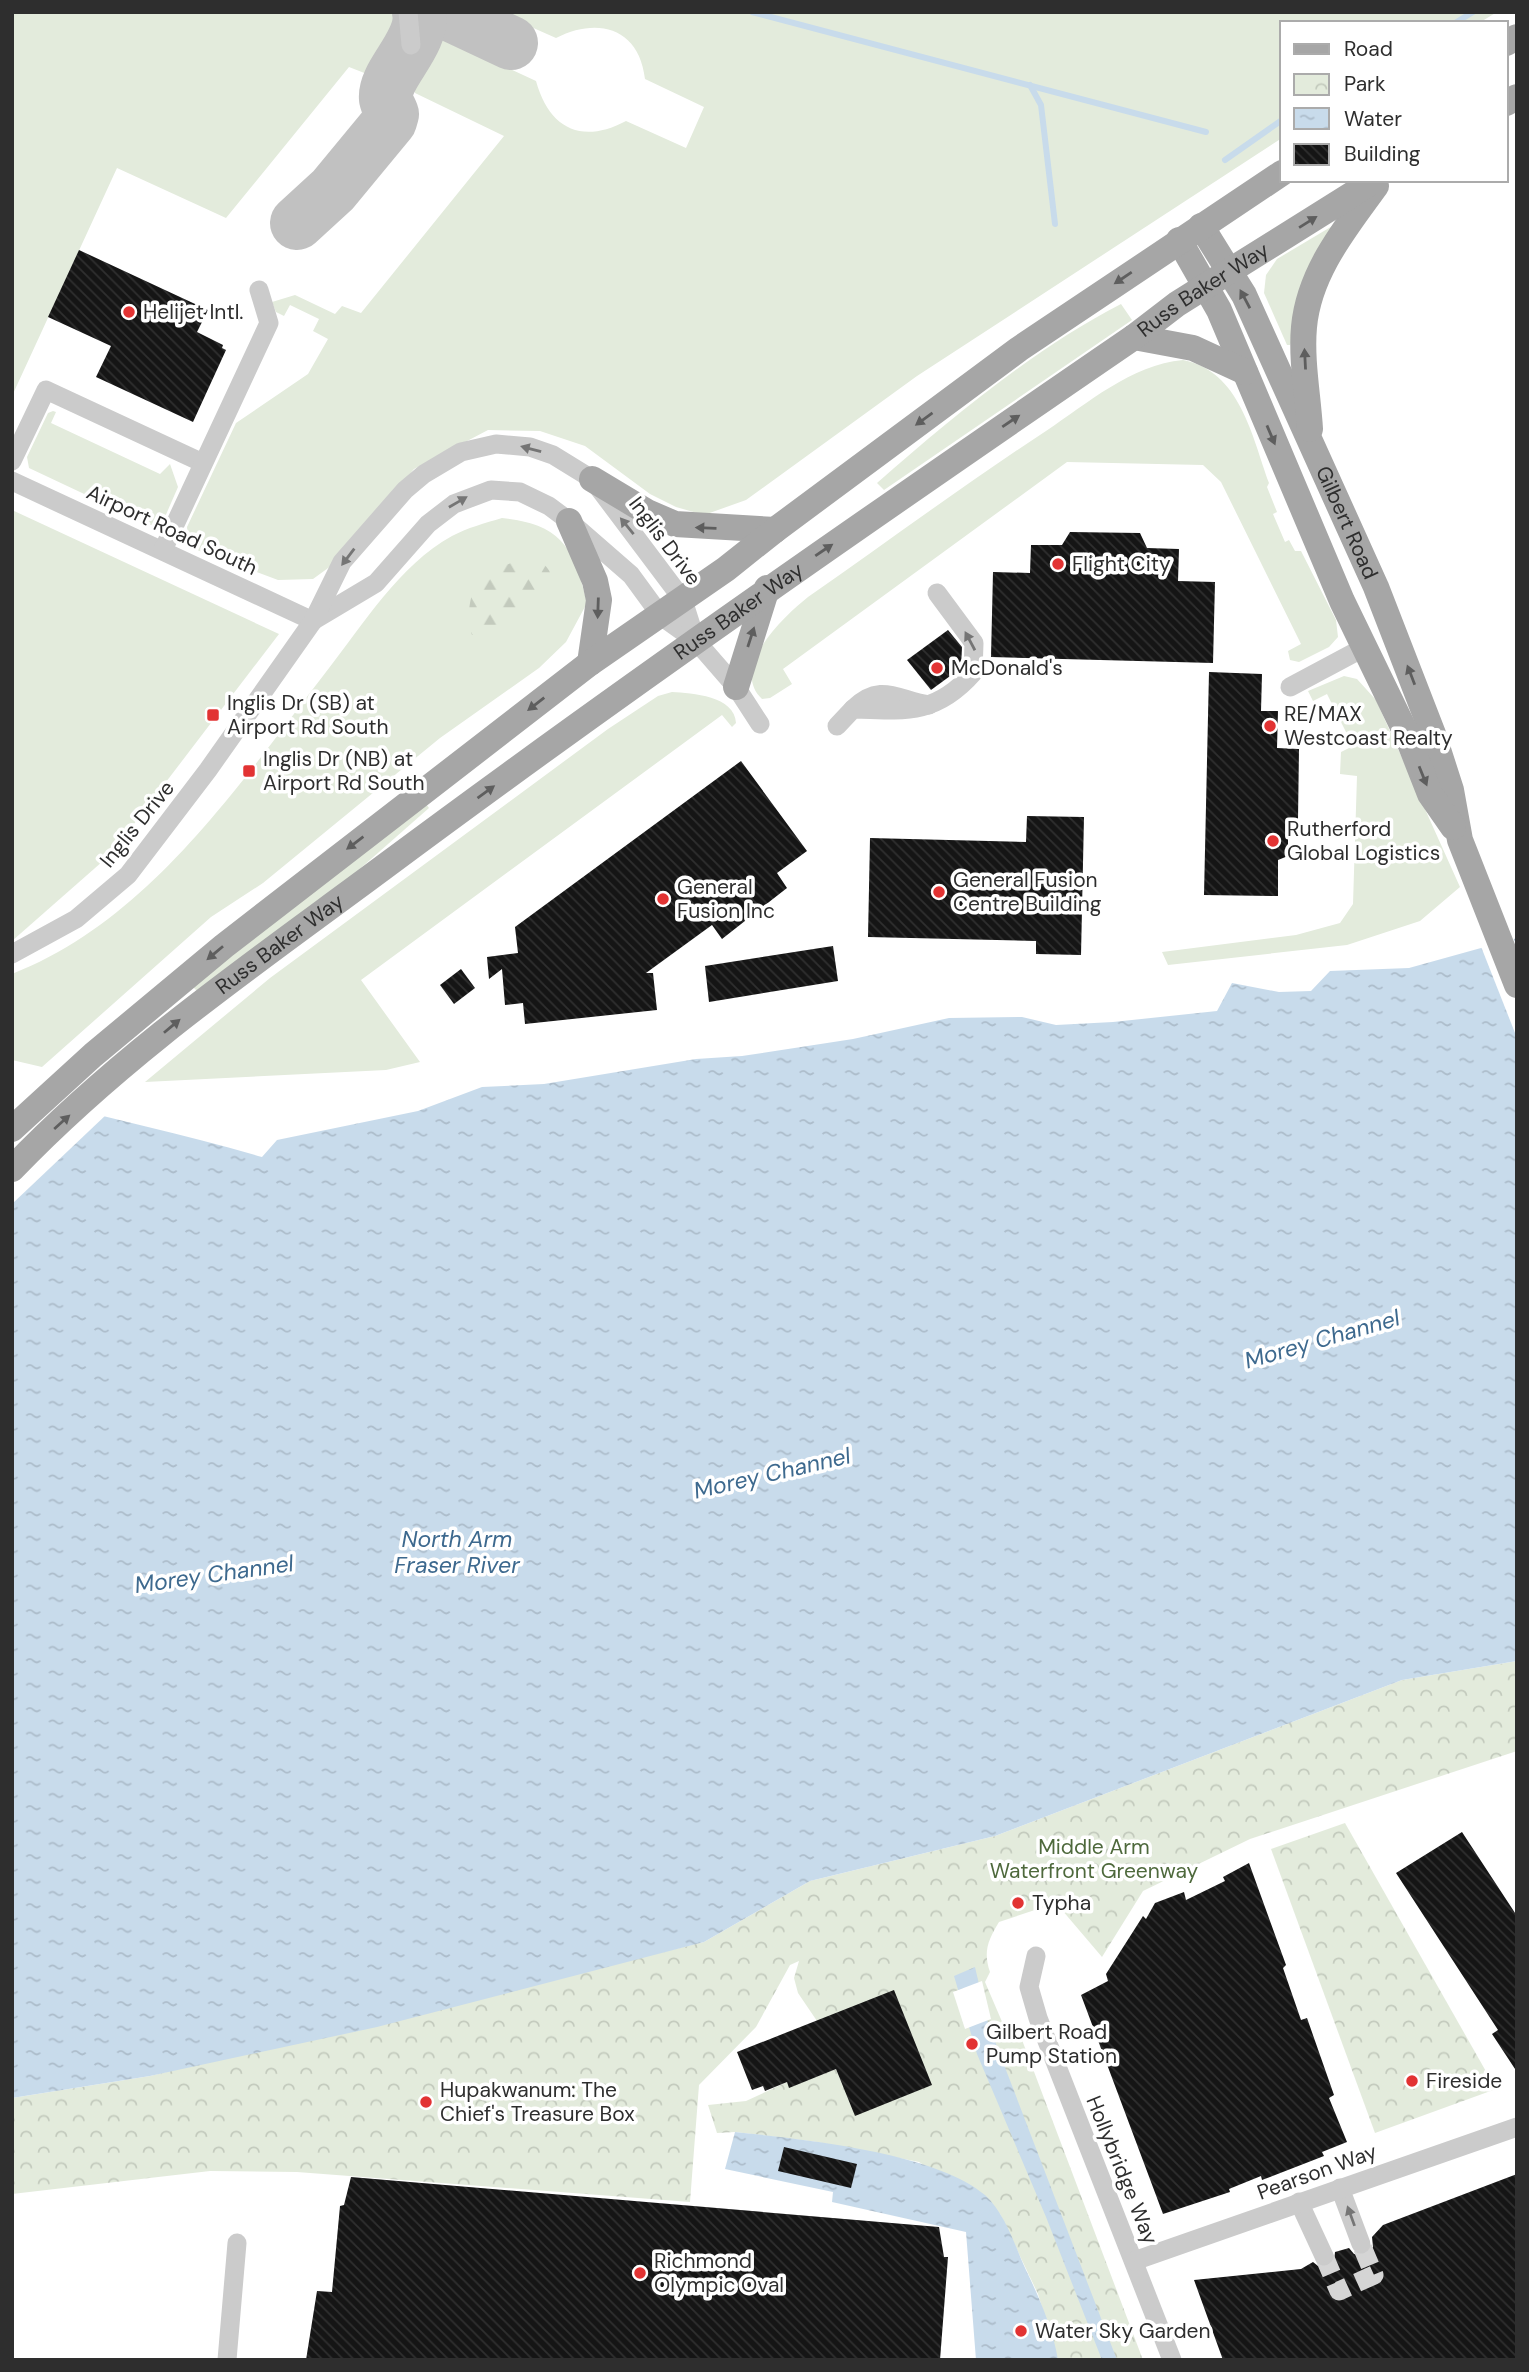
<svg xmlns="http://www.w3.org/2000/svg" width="1529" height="2372" font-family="'DM Sans',sans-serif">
<defs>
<pattern id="forest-firs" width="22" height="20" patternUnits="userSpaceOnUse" patternTransform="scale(1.75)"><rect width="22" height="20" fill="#e3ebdc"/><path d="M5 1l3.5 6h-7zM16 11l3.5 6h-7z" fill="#c3cabd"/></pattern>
<pattern id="park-crowns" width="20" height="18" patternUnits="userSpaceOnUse" patternTransform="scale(1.75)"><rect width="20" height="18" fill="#e3ebdc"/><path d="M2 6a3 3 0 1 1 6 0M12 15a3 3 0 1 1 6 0" fill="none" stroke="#c3cabd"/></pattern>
<pattern id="water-ripples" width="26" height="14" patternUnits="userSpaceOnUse" patternTransform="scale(1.75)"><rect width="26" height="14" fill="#c8dbeb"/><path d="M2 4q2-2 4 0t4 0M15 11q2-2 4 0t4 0" fill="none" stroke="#acbcca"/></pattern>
<pattern id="building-back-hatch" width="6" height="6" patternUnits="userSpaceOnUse" patternTransform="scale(1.75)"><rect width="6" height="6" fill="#151515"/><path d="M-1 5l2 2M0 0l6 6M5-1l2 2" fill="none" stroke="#2f2f2f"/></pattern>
</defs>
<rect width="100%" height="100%" fill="#fff"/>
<g fill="#e3ebdc">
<polygon points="12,12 391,12 398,20 399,32 382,74 372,76 349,67 226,218 117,168 12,396"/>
<path d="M497,12H1497L1479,23H1282V138L917,376L746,500L704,515L676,507L650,494L585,446L540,431L488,430L414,469L335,563L313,579L278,580L197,550L188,541L187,527L236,423L308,374L328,339L313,331L319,319L290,305L284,316L276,312L272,302L295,295L335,314L342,306L361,313L504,136L415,93L410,78C419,61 428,48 444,38L536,81C549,128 581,145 626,121L686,148L704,107L645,79C639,27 597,17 556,38Z"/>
<polygon points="1334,225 1290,345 1287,345 1264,293 1266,275 1277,259"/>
<path d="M1121,304L1132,320L884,490L877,483C950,419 1035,348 1121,304Z"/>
<path d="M1183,360C1240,371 1252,436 1269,483L1267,487L1277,512L1273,514L1285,542L1289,540L1295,551H1301L1336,620L1338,637L1329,647L1299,662L1290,660L1288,651L1301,644L1221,482L1203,465L1067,462L783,669L792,684L770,698L762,699C729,668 784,616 808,597C887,542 965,484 1046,431C1088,403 1131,365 1183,360Z"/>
<polygon points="53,411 56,412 51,423 160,474 170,464 178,487 161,526 150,525 29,468 27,457 48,413"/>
<polygon points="12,510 279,634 111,854 12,941"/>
<path d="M502,518C561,524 574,547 587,603L566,642L539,668L440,738L263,883L211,917L42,1067L12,1060V974C150,920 239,784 326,672C363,625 399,565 452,536C467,528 485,523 502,518Z"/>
<polygon points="1344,676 1357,679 1376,700 1460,887 1420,921 1347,945 1168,965 1162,952 1296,935 1340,923 1353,904 1357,776 1340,774 1341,752 1353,746 1327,694 1313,701 1308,691"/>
<path d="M672,692C692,693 735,696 736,723L732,727L722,715L361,980L420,1062L386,1070L145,1082L270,978L608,729L658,696Z"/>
<polygon points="426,804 429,808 354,874 198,992 192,986"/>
</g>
<path fill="url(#forest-firs)" d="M531,556C548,565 555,573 551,592L488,635H472C467,623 468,616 470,603C476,571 504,566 531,556Z"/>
<g fill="url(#park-crowns)">
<path d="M1517,1661V1751L1250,1839L1143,1891L1102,1957L1056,1903L999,1922C988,1940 983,1952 990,1972L985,1982L1003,2024L1012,2025L1019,2032L1143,2360H1058L1038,2294L1000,2214L919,2162L817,2142L735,2132L717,2133L708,2105L746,2101L787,2082L790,2087L836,2069L855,2115L817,2021L798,1993L794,1978L799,1961L790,1965L756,2027L699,2085L690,2202L297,2172L210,2171L12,2194V2098L150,2076L704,1942L810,1881L995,1836L1402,1680Z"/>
<polygon points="1345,1823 1496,2089 1375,2133 1271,1849"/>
</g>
<g fill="url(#water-ripples)">
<path d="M1517,938V1661L1402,1680L995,1836L810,1881L704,1942L377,2027L150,2076L12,2098V1098L36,1099C111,1119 187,1135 262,1157L277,1140L418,1111L482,1087L544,1084L696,1059L742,1056L853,1039L949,1018L1022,1017L1056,1025L1113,1022L1217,1011L1232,983L1279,992L1311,991L1330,971L1409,968Z"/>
<polygon points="975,1967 988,2023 1117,2360 1102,2360 1046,2217 977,2054 954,1976"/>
<path d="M735,2132C801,2139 935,2152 985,2195C1005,2213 1015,2246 1026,2270C1039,2297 1053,2329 1058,2360H976L966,2232L832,2202L833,2192L725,2169Z"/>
</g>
<g fill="#fff">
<polygon points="1512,935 1517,947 1517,1038 1480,944"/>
<polygon points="36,1095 107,1114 12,1204 12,1096"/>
<polygon points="982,1981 991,2019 965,2029 953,1992"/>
</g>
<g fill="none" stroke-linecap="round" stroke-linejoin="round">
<g stroke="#c8dbeb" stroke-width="6">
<polyline points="752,12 1206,132"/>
<polyline points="1455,23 1473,12"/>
<polyline points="1030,85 1041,105 1055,224"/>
<polyline points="1225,160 1282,120"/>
</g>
<g stroke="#c1c1c1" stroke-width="54">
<polyline points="445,12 511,43"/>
<path d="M297,223L333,190L390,121L392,114C390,109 387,104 386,99C383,74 425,43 419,12"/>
</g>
</g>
<g fill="url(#building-back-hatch)">
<polygon points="79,250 208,310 197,332 223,345 222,348 226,350 193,422 96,377 111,346 48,317"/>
<polygon points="1070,532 1140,533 1147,548 1179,549 1178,581 1215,582 1213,663 991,657 993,572 1030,573 1031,545 1062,545"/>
<polygon points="948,630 962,647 961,668 931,690 907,660"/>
<polygon points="1209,672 1262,674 1261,711 1278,711 1277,748 1299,749 1298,819 1288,824 1288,856 1278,860 1278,896 1204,895"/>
<polygon points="741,761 807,851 777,873 787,888 722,939 712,925 646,973 653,973 657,1010 525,1024 523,1003 505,1005 502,969 489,979 487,957 518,953 515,927"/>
<polygon points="1027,816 1084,817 1081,955 1036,954 1036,941 868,937 870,838 1026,842"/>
<polygon points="833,946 838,981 709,1002 705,966"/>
<polygon points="461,969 475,988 454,1004 440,985"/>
<polygon points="1462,1832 1517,1916 1517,2072 1492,2034 1498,2030 1396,1873"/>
<polygon points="1249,1863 1286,1965 1283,1968 1301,2020 1307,2018 1334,2095 1329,2098 1347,2142 1322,2152 1324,2156 1262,2180 1261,2176 1229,2189 1230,2192 1163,2214 1081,1995 1108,1981 1106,1974 1143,1916 1146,1919 1155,1903 1184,1892 1186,1900 1225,1881 1223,1877"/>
<polygon points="894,1990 932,2085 855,2116 836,2069 789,2088 787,2082 765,2091 763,2086 752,2090 737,2052"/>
<polygon points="784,2147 857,2164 851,2188 778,2171"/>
<polygon points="1517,2174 1517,2360 1223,2360 1194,2280 1301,2269 1313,2262 1318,2266 1328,2267 1334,2262 1335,2252 1349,2248 1354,2254 1365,2256 1373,2247 1372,2237 1383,2225"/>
<polygon points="351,2177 939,2227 944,2257 948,2257 940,2360 306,2360 317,2291 332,2292 340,2206 344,2205"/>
</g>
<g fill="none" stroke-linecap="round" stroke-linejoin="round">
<polyline stroke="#d5d5d5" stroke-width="19" stroke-dasharray="19 10" stroke-linecap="butt" points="1324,2256 1339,2291 1374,2275 1361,2244"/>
<g stroke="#cbcbcb" stroke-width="19">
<polyline points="408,12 411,45"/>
<polyline points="12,461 46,390 203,463"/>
<polyline points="12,481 313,621"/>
<polyline points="163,550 269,323 259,290"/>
<polyline points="314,620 376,583 428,524 454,504 491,490 520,492 549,506 569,521 631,575 661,616 696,641 736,687 760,724"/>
<polyline points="1290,687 1363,648"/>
<path d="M853,709C881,681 899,701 929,705"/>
<path d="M837,726L853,709C905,711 936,715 973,673L974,643L937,593"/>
<polyline points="12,954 76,919 128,875 208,770 313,621 342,562 405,490 424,474 461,452 496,444 530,447 553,455 592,479 683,600 696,641"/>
<polyline points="1036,1956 1029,1987 1038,2018 1172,2360"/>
<polyline points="1340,2188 1361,2244"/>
<polyline points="1299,2202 1324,2256"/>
<polyline points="1134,2261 1517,2127"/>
<polyline points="227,2360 237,2243"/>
</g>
<g stroke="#a6a6a6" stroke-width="26">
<polyline points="1506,43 1517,37"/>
<polyline points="1506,103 1517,97"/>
<path id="s1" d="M1201,226L1244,295L1376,587L1433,734L1451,790L1460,840L1517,985"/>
<polyline points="1179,240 1219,310 1342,601 1406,733 1430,794 1453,827"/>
<polyline points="1134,337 1193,348 1245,372"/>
<path d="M1310,429C1308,396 1301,360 1304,327C1309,272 1345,229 1376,186"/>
<polyline points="592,479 647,512 675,524 775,530"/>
<polyline points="569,521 595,581 599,600 590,663"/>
<polyline points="736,687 767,588"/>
<polyline points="12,1129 93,1055 224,946 590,663 726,569 775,530 1019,349 1282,173"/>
<path id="s2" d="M12,1169C124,1052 259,960 388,864C633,682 883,509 1134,337L1177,304L1375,180"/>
</g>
</g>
<defs><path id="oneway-solid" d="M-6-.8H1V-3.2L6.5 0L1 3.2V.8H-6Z" transform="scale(1.75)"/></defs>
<g fill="#5e5e5e">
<use href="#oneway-solid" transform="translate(1308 222) rotate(-32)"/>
<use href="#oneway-solid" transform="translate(1123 278) rotate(146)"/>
<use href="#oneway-solid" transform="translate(1245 299) rotate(-118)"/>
<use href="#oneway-solid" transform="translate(1305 359) rotate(-93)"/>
<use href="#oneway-solid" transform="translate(924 419) rotate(144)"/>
<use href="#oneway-solid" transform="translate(1011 421) rotate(-34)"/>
<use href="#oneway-solid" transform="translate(1271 435) rotate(67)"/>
<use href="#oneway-solid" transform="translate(706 528) rotate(-178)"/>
<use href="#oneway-solid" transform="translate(824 550) rotate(-34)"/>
<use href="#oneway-solid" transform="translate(598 608) rotate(92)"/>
<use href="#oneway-solid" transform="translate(751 637) rotate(-72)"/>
<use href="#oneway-solid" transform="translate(1411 675) rotate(-111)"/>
<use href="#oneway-solid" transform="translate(536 704) rotate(142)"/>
<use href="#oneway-solid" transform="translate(1423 776) rotate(68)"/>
<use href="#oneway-solid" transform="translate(486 792) rotate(-36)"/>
<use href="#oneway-solid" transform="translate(355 843) rotate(143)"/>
<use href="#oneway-solid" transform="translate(215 953) rotate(140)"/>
<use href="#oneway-solid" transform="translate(172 1026) rotate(-40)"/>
<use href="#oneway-solid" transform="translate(62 1122) rotate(-42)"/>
</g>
<g fill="#757575">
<use href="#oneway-solid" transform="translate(531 449) rotate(-165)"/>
<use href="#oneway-solid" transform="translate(458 502) rotate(-30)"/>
<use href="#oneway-solid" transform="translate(627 526) rotate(-129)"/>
<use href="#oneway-solid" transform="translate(348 557) rotate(127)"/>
<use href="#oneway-solid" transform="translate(970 641) rotate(-118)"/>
<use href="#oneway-solid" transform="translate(1351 2216) rotate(-110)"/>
</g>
<g fill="#e23333" stroke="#fff" stroke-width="2.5">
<circle cx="129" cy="312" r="7"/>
<circle cx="1058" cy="564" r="7"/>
<circle cx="937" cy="668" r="7"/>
<rect x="206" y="708" width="14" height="14" rx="3.5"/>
<circle cx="1270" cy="726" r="7"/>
<rect x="242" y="764" width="14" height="14" rx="3.5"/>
<circle cx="1273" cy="841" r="7"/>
<circle cx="939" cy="892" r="7"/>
<circle cx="663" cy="899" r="7"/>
<circle cx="1018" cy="1903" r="7"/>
<circle cx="972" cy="2044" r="7"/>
<circle cx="1412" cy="2081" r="7"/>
<circle cx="426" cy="2102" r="7"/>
<circle cx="640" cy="2273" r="7"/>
<circle cx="1021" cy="2331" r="7"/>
</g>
<g text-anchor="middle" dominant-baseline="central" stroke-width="7" stroke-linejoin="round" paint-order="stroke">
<g font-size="21" fill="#2e2e2e" stroke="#fff">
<text stroke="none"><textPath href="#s2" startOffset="1482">Russ Baker Way</textPath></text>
<text stroke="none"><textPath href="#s1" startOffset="331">Gilbert Road</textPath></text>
<text transform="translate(172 530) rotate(25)">Airport Road South</text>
<text transform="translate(665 541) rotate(53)">Inglis Drive</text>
<text stroke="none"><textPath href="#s2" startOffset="917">Russ Baker Way</textPath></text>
<text transform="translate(137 824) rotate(-51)">Inglis Drive</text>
<text stroke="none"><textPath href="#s2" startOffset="350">Russ Baker Way</textPath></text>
<text transform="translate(1122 2170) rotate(68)">Hollybridge Way</text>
<text transform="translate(1317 2172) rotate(-20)">Pearson Way</text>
</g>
<g font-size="21" fill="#2e2e2e" stroke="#fff" text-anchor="start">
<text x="143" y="312">Helijet Intl.</text>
<text x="1072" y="564">Flight City</text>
<text x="951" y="668">McDonald's</text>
<text x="227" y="703">Inglis Dr (SB) at<tspan x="227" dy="24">Airport Rd South</tspan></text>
<text x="1284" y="714">RE/MAX<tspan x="1284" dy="24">Westcoast Realty</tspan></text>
<text x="263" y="759">Inglis Dr (NB) at<tspan x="263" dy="24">Airport Rd South</tspan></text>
<text x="1287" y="829">Rutherford<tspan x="1287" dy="24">Global Logistics</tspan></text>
<text x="953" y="880">General Fusion<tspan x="953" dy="24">Centre Building</tspan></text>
<text x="677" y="887">General<tspan x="677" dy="24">Fusion Inc</tspan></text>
<text x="1032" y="1903">Typha</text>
<text x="986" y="2032">Gilbert Road<tspan x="986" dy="24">Pump Station</tspan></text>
<text x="1426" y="2081">Fireside</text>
<text x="440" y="2090">Hupakwanum: The<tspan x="440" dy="24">Chief's Treasure Box</tspan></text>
<text x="654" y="2261">Richmond<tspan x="654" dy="24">Olympic Oval</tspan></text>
<text x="1035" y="2331">Water Sky Garden</text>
</g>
<g font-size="21" fill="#4e693c" stroke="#fff">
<text x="1094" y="1847">Middle Arm<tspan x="1094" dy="24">Waterfront Greenway</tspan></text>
</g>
<g font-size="23" font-style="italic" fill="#3d698e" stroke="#fff">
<text transform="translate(1322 1339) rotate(-16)">Morey Channel</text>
<text transform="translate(772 1473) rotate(-13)">Morey Channel</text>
<text x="457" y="1539">North Arm<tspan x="457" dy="26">Fraser River</tspan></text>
<text transform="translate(214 1574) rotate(-8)">Morey Channel</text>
</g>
</g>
<rect width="1529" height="2372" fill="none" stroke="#2e2e2e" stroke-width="28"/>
<rect x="1280" y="21" width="228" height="161" fill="#ffffff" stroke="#ababab" stroke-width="2"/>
<rect x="1294" y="44" width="35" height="10" fill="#a6a6a6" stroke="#ababab" stroke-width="2"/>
<text x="1344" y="56" font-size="21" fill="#2e2e2e">Road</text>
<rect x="1294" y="74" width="35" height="21" fill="url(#park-crowns)" stroke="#ababab" stroke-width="2"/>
<text x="1344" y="91" font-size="21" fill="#2e2e2e">Park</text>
<rect x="1294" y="108" width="35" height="21" fill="url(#water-ripples)" stroke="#ababab" stroke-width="2"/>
<text x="1344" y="126" font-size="21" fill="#2e2e2e">Water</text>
<rect x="1294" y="144" width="35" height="21" fill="url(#building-back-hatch)" stroke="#ababab" stroke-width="2"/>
<text x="1344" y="161" font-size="21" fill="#2e2e2e">Building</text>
</svg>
